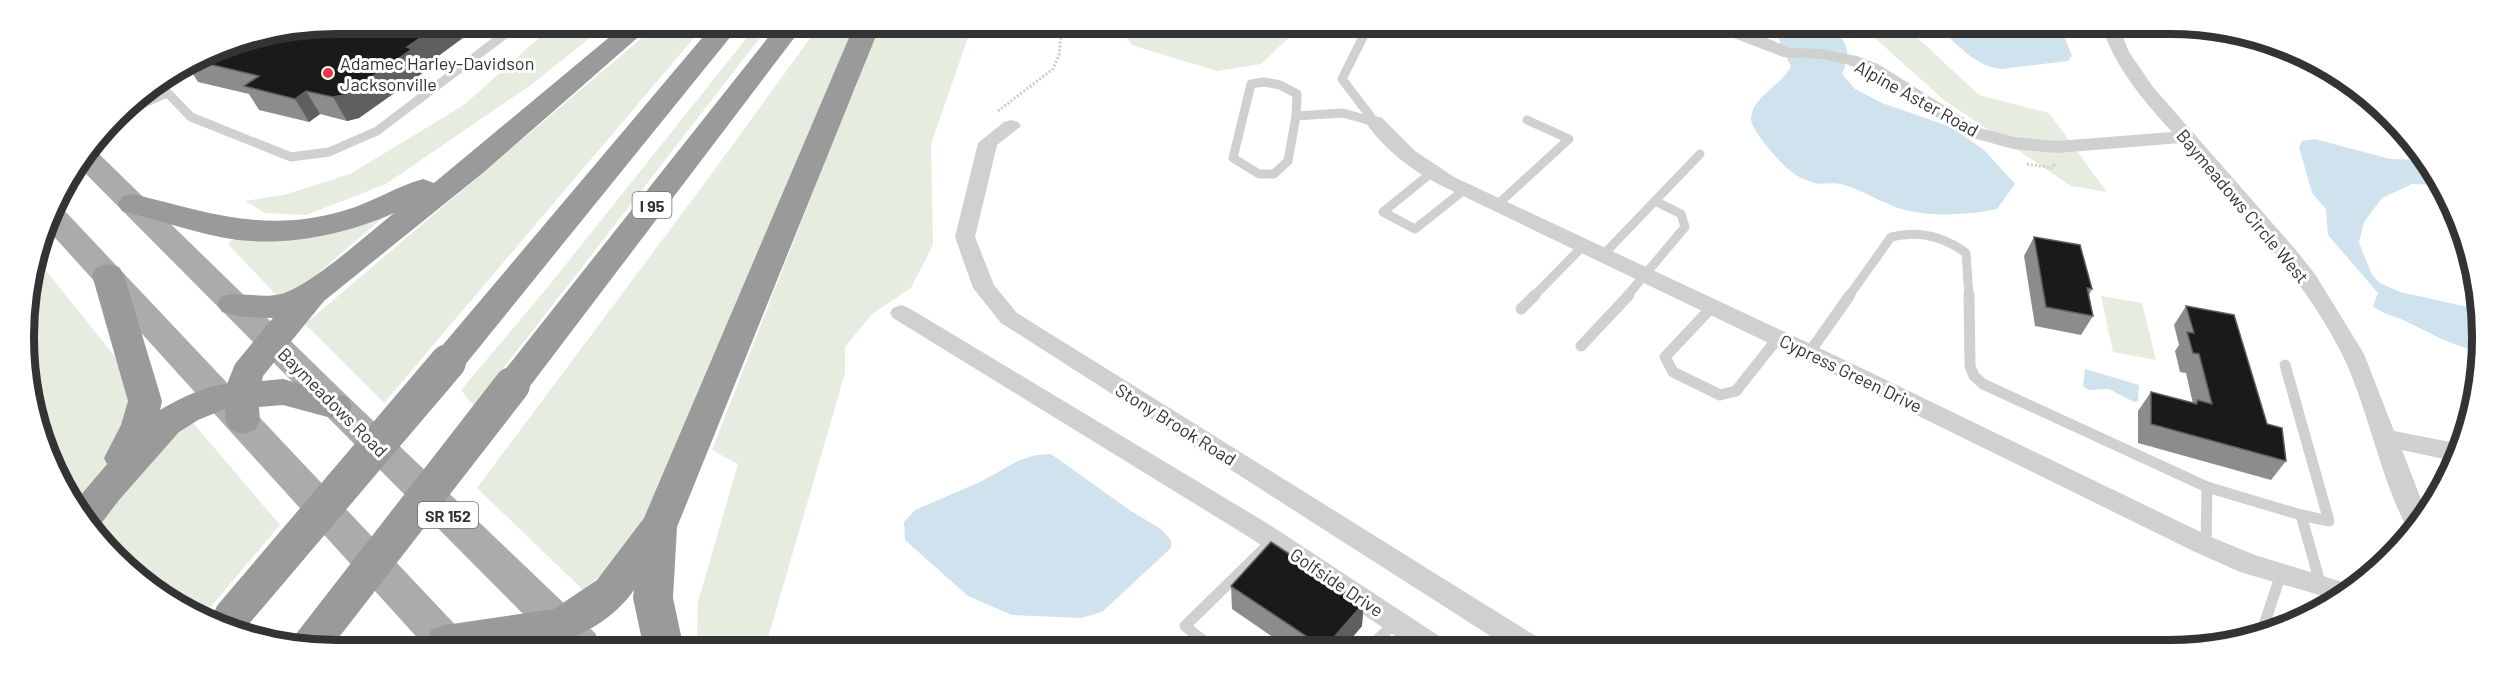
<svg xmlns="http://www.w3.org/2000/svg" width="2507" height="674" font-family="Barlow,sans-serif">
<rect width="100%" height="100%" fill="#fff"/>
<g fill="#e6ecdf">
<polygon points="553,25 606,25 535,82 386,184 306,215 265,213 245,201 284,195 350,174 464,105"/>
<polygon points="657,25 705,25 384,403 305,324"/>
<polygon points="757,25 770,25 474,406 461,390 547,288"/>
<polygon points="819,26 857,26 647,516 613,565 583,590 477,488 710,176"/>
<polygon points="878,26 972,26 931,144 933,245 911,288 872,314 845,347 845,373 768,638 757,645 707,645 697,637 698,602 738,464 712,450 847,105 855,90"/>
<polygon points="1119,26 1300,27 1261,64 1217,71 1132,45"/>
<polygon points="1865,29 1908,29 1979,95 2049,113 2107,192 2071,186 1944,100"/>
<polygon points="385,216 297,291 279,298 228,244 235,238"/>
<polygon points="39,262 121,364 130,405 112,456 76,504 41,437 25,316"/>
<polygon points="2101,296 2142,303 2156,360 2113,352"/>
<polygon points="189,418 280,525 203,616 180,608 89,528"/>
</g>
<g fill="#cfe2ee">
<path d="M1781,29H1833C1849,45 1851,53 1842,74L1855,89L1882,103L1951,127L1984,150L2015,184L1997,209C1969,215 1933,217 1905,210C1883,204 1863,190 1841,184C1833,182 1823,185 1814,183C1808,181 1798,177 1793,173C1783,166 1751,131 1751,119C1752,96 1783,85 1791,66L1781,48L1778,32Z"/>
<path d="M1940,29H2061L2072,56L2068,61L2001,69C1975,66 1959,46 1940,29Z"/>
<path d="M2315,139L2390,159L2427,160L2430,163L2439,185L2412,184L2382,198L2364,222L2359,243L2372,275L2380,283L2400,292L2477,309V351C2445,343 2431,333 2403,320C2392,315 2382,314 2373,306L2378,293L2328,235L2326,209L2312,193L2299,147L2302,141Z"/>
<polygon points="2085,369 2139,385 2138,401 2134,402 2109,389 2089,390 2083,386"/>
<polygon points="1051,454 1131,511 1161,529 1171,540 1171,548 1102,612 1081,618 1012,615 968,596 905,540 904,522 915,510 980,482 1020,460 1036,455"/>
</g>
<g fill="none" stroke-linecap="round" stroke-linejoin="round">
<g stroke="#cdcdcd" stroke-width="3" stroke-dasharray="2 2" stroke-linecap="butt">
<polyline points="1697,28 1707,32"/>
<polyline points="998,111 1053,69 1059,55 1062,26"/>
<polyline points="2027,164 2052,168 2055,163"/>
</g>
<g stroke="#d0d0d0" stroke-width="9">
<polyline points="1367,29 1342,79 1374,121"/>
<polygon points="1264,82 1280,85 1297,94 1296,116 1288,161 1274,174 1259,174 1233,158 1251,84"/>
<polyline points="159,84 191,117 291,157 329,152 377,131 517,25"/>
<polyline points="123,112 167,93"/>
<polyline points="1296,116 1343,113 1375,122"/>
<polyline points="1431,173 1383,212 1415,229 1464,190"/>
<polyline points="1497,205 1569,139 1527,120"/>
<polyline points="1603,255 1700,154"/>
<polyline points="1534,296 1583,246"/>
<polyline points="1627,296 1685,227 1681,214 1655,201"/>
<path d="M1849,296L1891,237C1919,230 1943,236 1966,253L1969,296"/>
</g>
<g stroke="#d0d0d0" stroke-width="11">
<polyline points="1969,295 1970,366 1974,376 1983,384 2207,487 2206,546"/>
<polyline points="1712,307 1665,357 1673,372 1720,395 1736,391 1778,338"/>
<polyline points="1521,309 1535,295"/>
<polyline points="1581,346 1629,295"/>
<polyline points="1809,353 1850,295"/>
<polyline points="2285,365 2329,521 2301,515 2321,586"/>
<polyline points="2207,487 2301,515"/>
<polyline points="2261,634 2281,574"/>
<polyline points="1210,646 1185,626 1273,540"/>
<polyline points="1371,646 1396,622"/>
</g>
<g fill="#d0d0d0" fill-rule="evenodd">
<path d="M1715,28H1741L1791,48L1821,49L1857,56L1878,64L1980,128L2014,137L2057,141L2172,132C2144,101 2117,70 2103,30H2120L2129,52L2153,87L2295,249L2315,274L2364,354L2394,431L2460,444L2453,461L2402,450L2426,512L2410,531L2408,530C2379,475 2369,410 2342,354C2302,275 2238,210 2181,143L2057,153L2013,149L1966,136L1866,72L1846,64L1821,59L1783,57L1718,32Z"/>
<path d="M1375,116L1382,118L1415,151L1454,177L1851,363L2211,537L2255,555L2355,586L2333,599L2240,572L2193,551L1835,375L1440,185C1411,170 1384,149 1365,122L1368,118Z"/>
<polygon points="1011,120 1018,122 1021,126 997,145 975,237 994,285 1017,313 1539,638 1543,646 1506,646 1001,323 973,288 955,237 978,143 1004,122"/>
<polygon points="901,305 909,308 1270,525 1442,638 1446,646 1410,646 1252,539 893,318 890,313 893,308"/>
</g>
<g fill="#ababab" fill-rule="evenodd">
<polygon points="93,151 97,152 341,390 595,633 601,645 554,645 80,168"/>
<polygon points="54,207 63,209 462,632 468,644 423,644 48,230"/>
</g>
<g fill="#9a9a9a" fill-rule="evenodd">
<path d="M624,25H652L484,172L324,301L263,376L262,381L283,379L347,397L352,406L347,415L335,419L283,405L259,407L260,421L255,430L243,434L231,430L226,421L225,409L198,420L179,432L119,500L97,529L92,530L89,528L75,502L107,464L104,458L121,425L128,401L92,275L97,267L108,264L119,267L124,275L162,401L160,410C179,399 204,386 227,384L235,364L273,318L244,317L222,312L217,304L222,296C241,291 261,299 281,294C309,287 369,233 394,213C347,234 290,246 238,240C201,235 159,220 122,211L118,204L122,197L133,194C210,213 266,234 346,210C373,202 397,186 423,179L434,183Z"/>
<polygon points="713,25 740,25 460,371 448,374 436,371 431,362 436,353"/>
<polygon points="778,25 804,25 524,394 512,397 500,394 495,385 500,376"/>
<path d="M854,26H880L677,527L673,598L683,645H643L633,598L634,590C615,618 578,640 545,645L426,644L431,630L445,625L554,609L597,580L644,518Z"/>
</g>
<g stroke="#9a9a9a" stroke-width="36">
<polyline points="232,616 448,362"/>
<polyline points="311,644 512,385"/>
</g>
</g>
<g fill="#8c8c8c">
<polygon points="481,25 422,68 424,72 359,118 347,121 320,114 309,122 259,110 249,94 198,82 188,66 211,52 218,50"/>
<polygon points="2034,237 2092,289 2089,295 2093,316 2081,335 2035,326 2024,256"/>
<polygon points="2186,306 2267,424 2286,461 2271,480 2138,443 2138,411 2151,392 2193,404 2186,373 2180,372 2175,351 2179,345 2174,325"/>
<polygon points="1231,586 1362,626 1345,646 1286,646 1232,609"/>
</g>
<g fill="#5f5f5f">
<polygon points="440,24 481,24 422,68 424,72 359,118 347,121 333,97 407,47"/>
<polygon points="306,91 320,114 309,122 295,99"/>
<polygon points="1364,603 1362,626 1345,646 1326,646"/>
</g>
<g fill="#1a1a1a" stroke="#5f5f5f" stroke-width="1.5">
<polygon points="337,24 440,24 407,47 412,49 345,95 333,97 306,91 295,99 244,86 259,76 196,61 211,52 218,50 224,46"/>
<polygon points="2034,237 2080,245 2092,289 2087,288 2093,316 2046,307"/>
<polygon points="2186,306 2234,315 2267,424 2282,428 2286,461 2151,424 2151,392 2197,404 2197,400 2212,404 2199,354 2193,353 2187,332 2194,333"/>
<polygon points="1271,542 1364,603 1326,646 1321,646 1231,586"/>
</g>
<circle fill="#e63946" stroke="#fff" stroke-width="2" cx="328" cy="73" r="6"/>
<g text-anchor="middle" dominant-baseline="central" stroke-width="6" stroke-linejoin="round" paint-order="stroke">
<g fill="#fff" stroke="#707070" stroke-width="1.5">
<rect x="632.5" y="192" width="39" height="26" rx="4.5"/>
<rect x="418" y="502" width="60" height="26" rx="4.5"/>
</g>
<g font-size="16" font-weight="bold" fill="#333">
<text x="652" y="205">I 95</text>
<text x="448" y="515">SR 152</text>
</g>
<g font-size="18" fill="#333" stroke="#fff" text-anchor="start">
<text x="340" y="63">Adamec Harley-Davidson<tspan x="340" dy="21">Jacksonville</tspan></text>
</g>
<g font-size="18" fill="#333" stroke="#fff">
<text transform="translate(1917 98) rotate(29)">Alpine Aster Road</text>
<text transform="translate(2243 206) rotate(50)">Baymeadows Circle West</text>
<text transform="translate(1851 373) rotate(26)">Cypress Green Drive</text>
<text transform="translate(333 402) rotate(45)">Baymeadows Road</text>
<text transform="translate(1176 424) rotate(32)">Stony Brook Road</text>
<text transform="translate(1337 582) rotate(34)">Golfside Drive</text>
</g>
</g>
<path d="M0 0H2507V674H0ZM336 34H2170A302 302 0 0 1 2472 336V338A302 302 0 0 1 2170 640H336A302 302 0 0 1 34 338V336A302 302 0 0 1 336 34Z" fill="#fff" fill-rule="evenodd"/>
<path fill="none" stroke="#333" stroke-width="8" d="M336 34H2170A302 302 0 0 1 2472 336V338A302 302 0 0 1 2170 640H336A302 302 0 0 1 34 338V336A302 302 0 0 1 336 34Z"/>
</svg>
